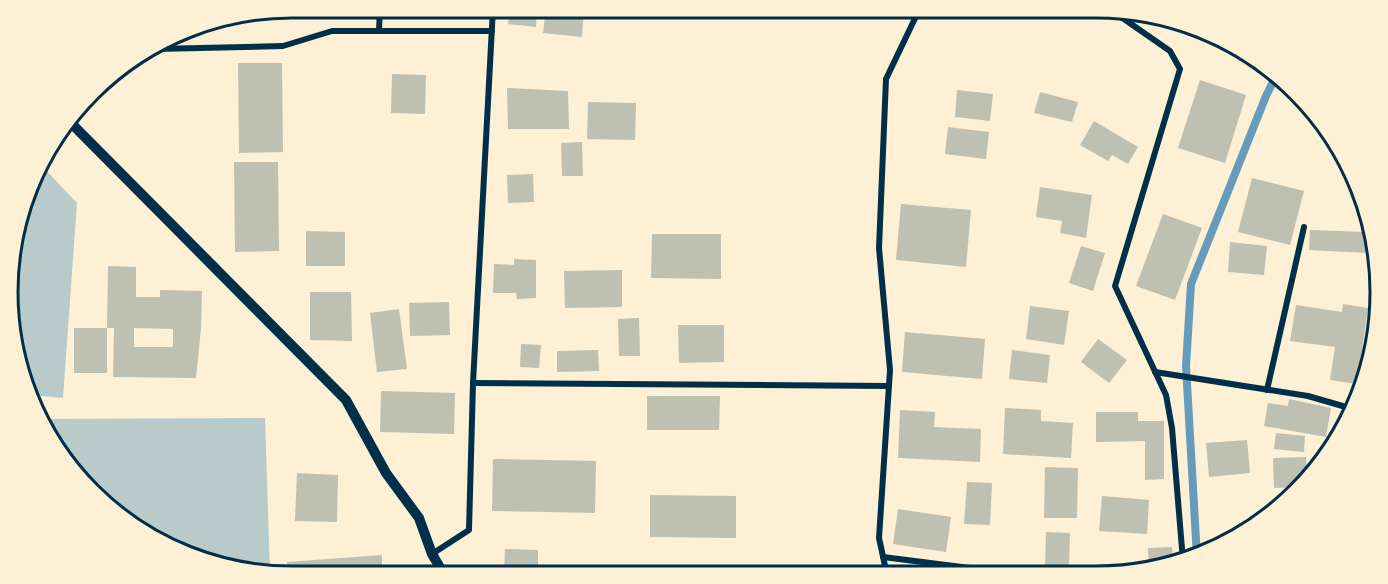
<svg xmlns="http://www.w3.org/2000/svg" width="1388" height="584" font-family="'Golos Text',sans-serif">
<rect width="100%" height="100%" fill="#fdf0d5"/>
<g fill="#b9caca">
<polygon points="40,164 77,203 63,398 31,395 13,347 13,237"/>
<polygon points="265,418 270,573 200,561 105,506 45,434 40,419"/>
</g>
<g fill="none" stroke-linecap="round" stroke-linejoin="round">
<polyline stroke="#669bbc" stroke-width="8" points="1197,557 1186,366 1191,284 1266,96 1277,74"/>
</g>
<g fill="#bec0b2" fill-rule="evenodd">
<polygon points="510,8 537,8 536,27 508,24"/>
<polygon points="546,8 584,8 582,37 543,33"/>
<polygon points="238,63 282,63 283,152 239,153"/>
<polygon points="392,74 426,75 425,114 391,113"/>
<polygon points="1200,80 1246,95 1225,163 1178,148"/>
<polygon points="507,88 568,91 569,129 508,129"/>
<polygon points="957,90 993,94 990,121 955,117"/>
<polygon points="1040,92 1078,102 1072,122 1034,113"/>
<polygon points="588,102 636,103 635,140 587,139"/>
<polygon points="1094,121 1138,147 1128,164 1112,155 1108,161 1080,145"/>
<polygon points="948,127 989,132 986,159 945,154"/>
<polygon points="582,142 583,176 562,176 561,143"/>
<polygon points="234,162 278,162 279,251 235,252"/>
<polygon points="533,174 534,202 508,203 507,175"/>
<polygon points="1252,178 1304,191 1290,245 1238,232"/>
<polygon points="1040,187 1092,195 1086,238 1060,233 1062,221 1036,217"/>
<polygon points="901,204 971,210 966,267 896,260"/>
<polygon points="1163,214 1202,228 1175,300 1136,286"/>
<polygon points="1310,230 1368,232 1367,253 1309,250"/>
<polygon points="306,231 345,232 345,266 306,266"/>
<polygon points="652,234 721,234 721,279 651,278"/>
<polygon points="1230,242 1267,246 1264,275 1228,272"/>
<polygon points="1081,246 1105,253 1093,291 1069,283"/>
<polygon points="514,259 536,260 536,298 517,299 516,293 493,293 494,264 514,265"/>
<path d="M108,266L136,267V297H160V290L202,291L201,329L196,378L113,377L114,328H107ZM134,328L173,329V347H134Z"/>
<polygon points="622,270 622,307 565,308 564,271"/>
<polygon points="310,292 351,292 352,341 310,340"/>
<polygon points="449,302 450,335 410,336 409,303"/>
<polygon points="1343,304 1368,308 1357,384 1330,380 1335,347 1290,341 1296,305 1342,312"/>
<polygon points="1030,306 1069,311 1064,345 1026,339"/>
<polygon points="399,309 407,369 377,372 370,313"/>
<polygon points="639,318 640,356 619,356 618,319"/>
<polygon points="678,325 724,325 724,362 679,363"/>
<rect x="74" y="328" width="33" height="45"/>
<polygon points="905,332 985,339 982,379 902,372"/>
<polygon points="1098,339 1127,360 1109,383 1081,362"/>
<polygon points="521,344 541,345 539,368 520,367"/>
<polygon points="598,350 599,371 557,372 557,351"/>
<polygon points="1012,350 1050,355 1047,383 1009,379"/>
<polygon points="381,391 455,393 454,434 380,432"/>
<polygon points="647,396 720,396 719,430 647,430"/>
<polygon points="1289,399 1331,408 1326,437 1264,426 1268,403 1288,406"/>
<polygon points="1005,408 1041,410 1041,421 1073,423 1071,458 1003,454"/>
<polygon points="900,410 935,412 934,427 981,429 980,462 898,458"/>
<polygon points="1096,412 1138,412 1138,421 1164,421 1164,479 1145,480 1145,441 1096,442"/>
<polygon points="1276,433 1305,436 1304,452 1274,449"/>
<polygon points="1247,440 1250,473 1209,477 1206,443"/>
<polygon points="1306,457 1307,478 1298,487 1274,488 1273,458"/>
<polygon points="493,459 596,461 595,513 492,511"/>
<polygon points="1045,467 1078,468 1077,518 1044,518"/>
<polygon points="297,473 338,475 337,522 295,521"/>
<polygon points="967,482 992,483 990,525 964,524"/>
<polygon points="650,495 736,496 736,538 650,537"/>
<polygon points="1102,496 1149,500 1147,534 1099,531"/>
<polygon points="898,509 951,517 946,552 893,544"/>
<polygon points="1046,532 1070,533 1069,566 1045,566"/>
<polygon points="1172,547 1173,563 1149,570 1148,548"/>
<polygon points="505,549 538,550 538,576 504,576"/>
<polygon points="382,555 382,576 288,576 287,562"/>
<polygon points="1084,565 1107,574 1080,574"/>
</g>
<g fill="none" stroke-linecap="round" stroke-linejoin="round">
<g stroke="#003049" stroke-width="6">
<polyline points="1111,10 1170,51 1180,69 1115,286 1166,395 1172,428 1183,561"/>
<polyline points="379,31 380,8"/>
<polyline points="155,49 283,46 332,31 492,31"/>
<polyline points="1155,372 1308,396 1353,409"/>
<polyline points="473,383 889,386"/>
<polyline points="1267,390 1304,227"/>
<polyline points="432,554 469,530 473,383 493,8"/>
<polyline points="883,557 1017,574"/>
<polyline points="887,575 879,538 890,370 879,248 886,79 919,10"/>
</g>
<polyline stroke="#003049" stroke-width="10" points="69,121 346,400 386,473 419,518 432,554 445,576"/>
</g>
<path d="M0 0H1388V584H0ZM292 18H1096A274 274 0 0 1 1370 292V292A274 274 0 0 1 1096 566H292A274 274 0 0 1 18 292V292A274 274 0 0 1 292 18Z" fill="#fdf0d5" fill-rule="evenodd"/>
<path fill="none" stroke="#003049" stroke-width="3" d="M292 18H1096A274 274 0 0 1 1370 292V292A274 274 0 0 1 1096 566H292A274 274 0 0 1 18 292V292A274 274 0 0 1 292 18Z"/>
</svg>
